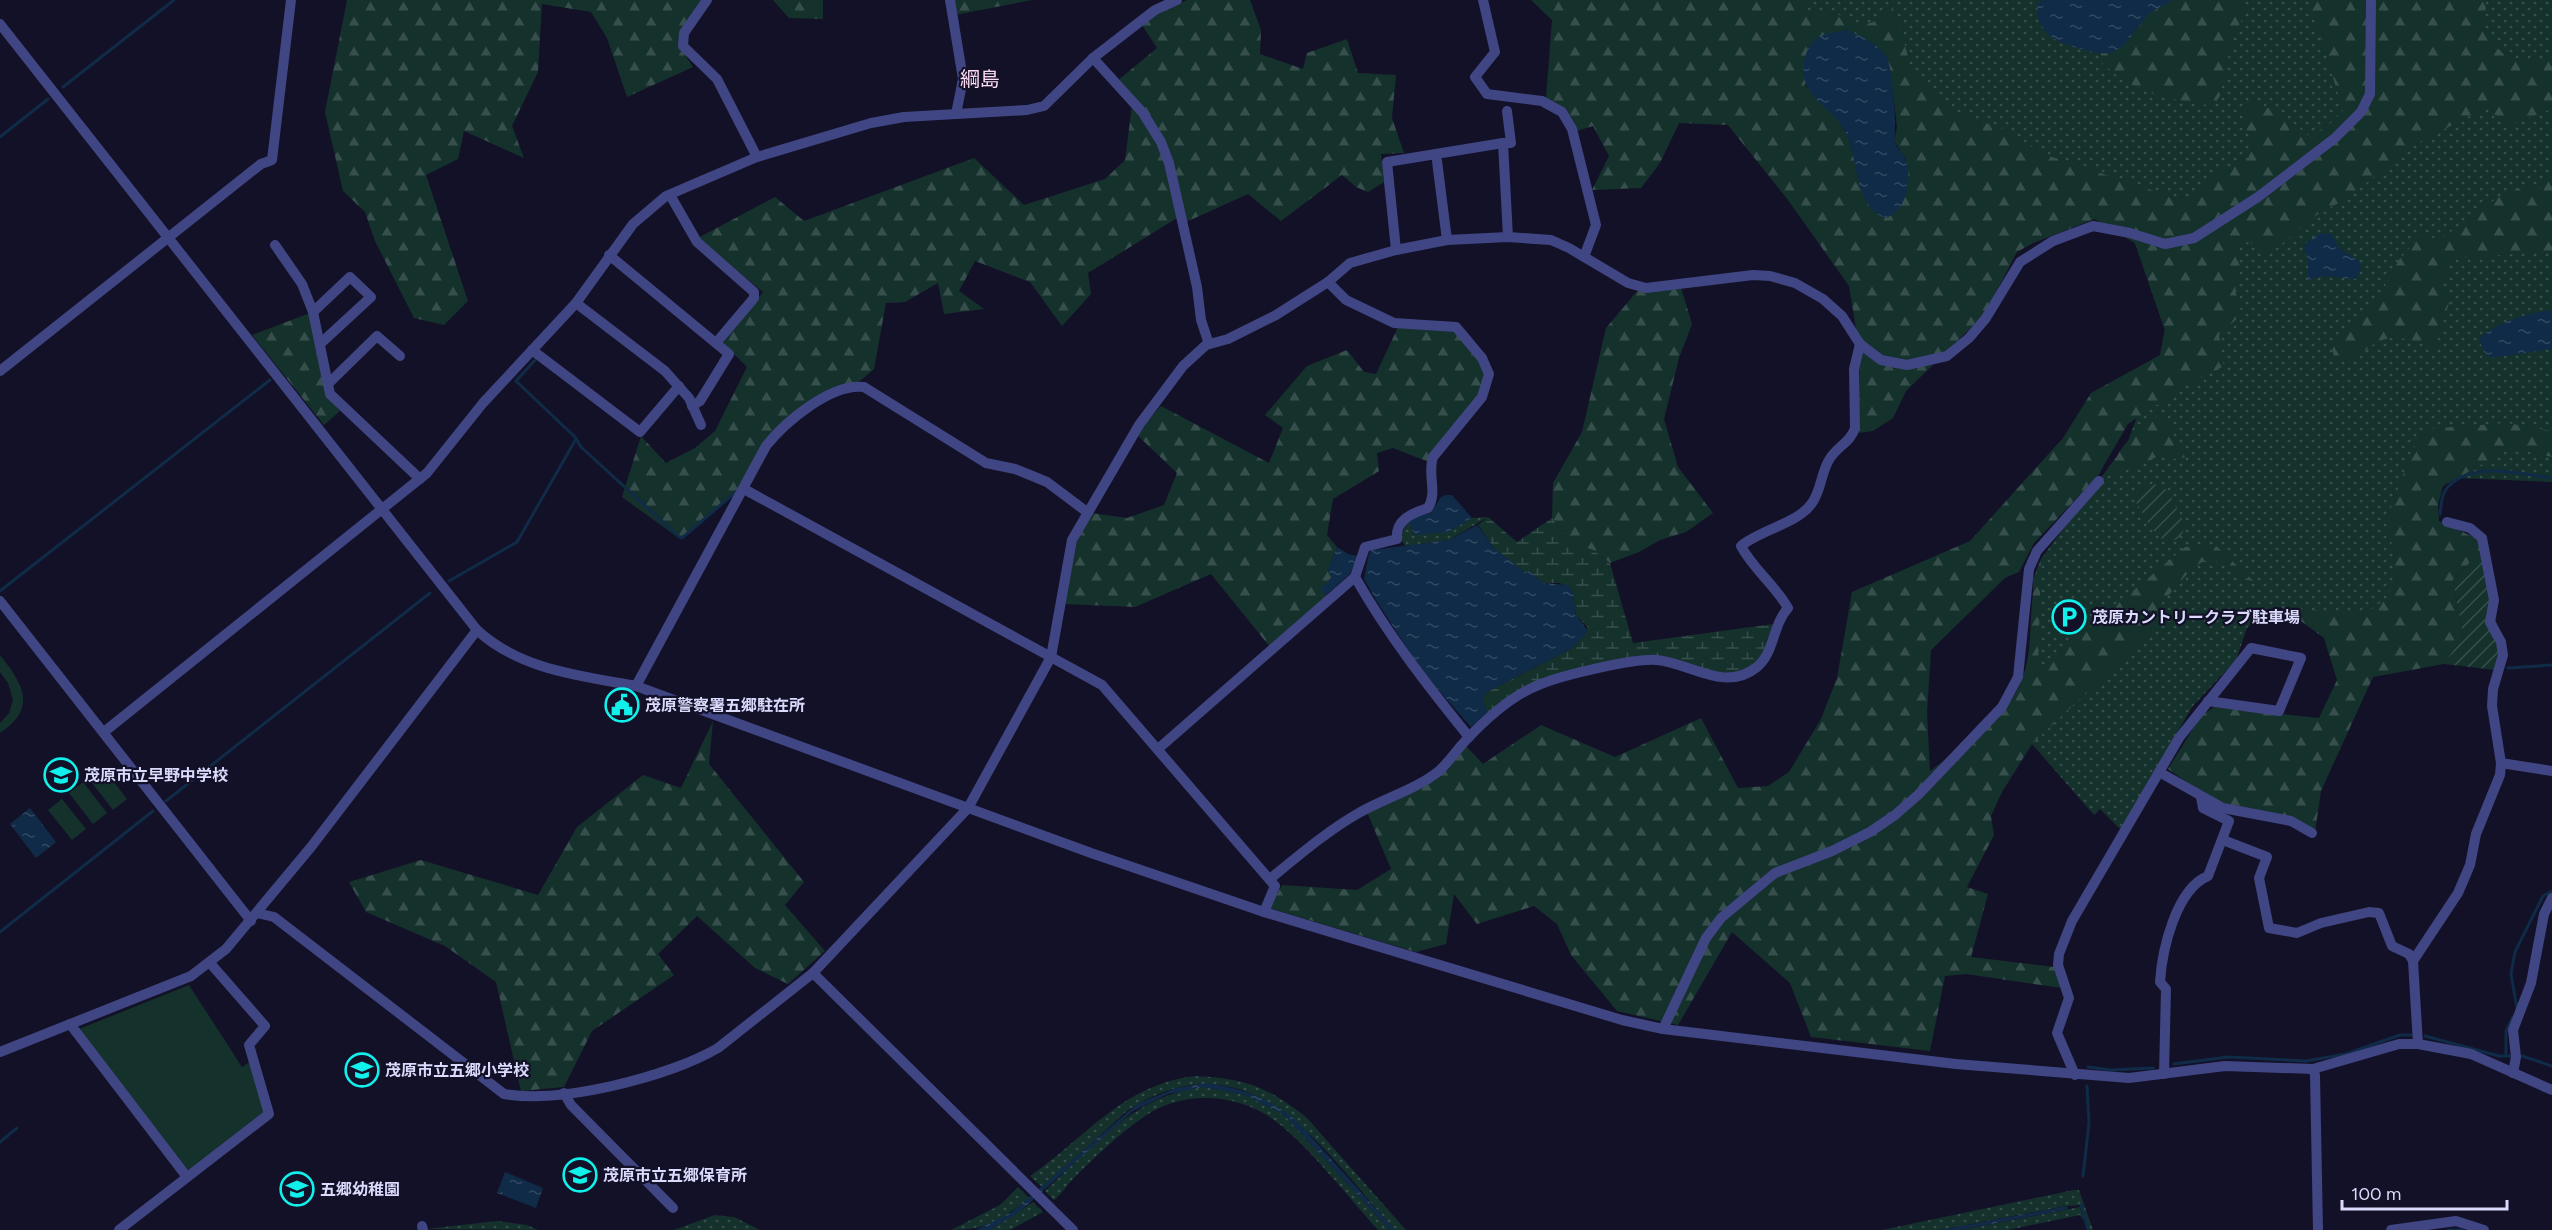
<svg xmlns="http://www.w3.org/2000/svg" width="2552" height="1230" font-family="Figtree,'Noto Sans JP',sans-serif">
<defs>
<pattern id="grass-dots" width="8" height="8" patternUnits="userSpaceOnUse" patternTransform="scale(1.5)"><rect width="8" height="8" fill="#15312c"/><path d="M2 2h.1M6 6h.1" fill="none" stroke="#364e4c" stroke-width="1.8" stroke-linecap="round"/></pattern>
<pattern id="forest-firs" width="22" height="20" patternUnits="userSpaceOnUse" patternTransform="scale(1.5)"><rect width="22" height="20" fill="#15312c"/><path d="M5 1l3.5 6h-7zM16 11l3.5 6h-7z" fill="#364e4c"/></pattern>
<pattern id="wetland-marsh" width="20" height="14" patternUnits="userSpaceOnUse" patternTransform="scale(1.5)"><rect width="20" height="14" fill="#15312c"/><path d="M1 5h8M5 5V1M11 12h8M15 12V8" fill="none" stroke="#364e4c"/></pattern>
<pattern id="garden-furrows" width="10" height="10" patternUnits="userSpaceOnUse" patternTransform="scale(1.5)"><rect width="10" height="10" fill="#15312c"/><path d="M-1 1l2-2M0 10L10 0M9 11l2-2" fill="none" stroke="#364e4c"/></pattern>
<pattern id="water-ripples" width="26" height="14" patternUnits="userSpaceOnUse" patternTransform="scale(1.5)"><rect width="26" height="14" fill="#102b47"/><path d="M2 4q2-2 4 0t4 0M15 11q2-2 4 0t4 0" fill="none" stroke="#324962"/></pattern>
</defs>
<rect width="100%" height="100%" fill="#131127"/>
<g fill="url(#grass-dots)">
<polygon points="1790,0 2552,0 2552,482 2434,477 2383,667 2280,607 2257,618 2247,628 2236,660 2192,707 2121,830 2100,809 2094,815 2032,744 2033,579 2041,559 2128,441 2160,355 2165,330 2135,243 2095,219"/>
<polygon points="1488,517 1449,540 1405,546 1400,537 1408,521 1414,529 1413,534 1460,525 1472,518"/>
<path d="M1195,1076C1247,1079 1266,1086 1307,1118L1406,1230H1395C1326,1154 1256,1037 1138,1104C1126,1110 1116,1121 1106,1130C1085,1149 1063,1168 1042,1187L1030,1176C1088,1136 1122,1085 1195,1076Z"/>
<path d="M1204,1087L1245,1095L1284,1115L1390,1230H1378C1347,1196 1310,1147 1274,1120C1237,1093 1183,1090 1145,1116C1119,1134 1094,1158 1072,1180C1066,1186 1061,1195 1054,1200L1045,1191C1092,1147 1136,1094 1204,1087Z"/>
<path d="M1018,1187L1029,1198C1001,1220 988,1230 951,1230L1000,1205Z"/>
<polygon points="2074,1190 2079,1190 2093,1230 2089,1230 2082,1205 2066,1206 1940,1230 1882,1230"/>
<polygon points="1033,1202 1043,1212 1010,1230 990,1230"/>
<polygon points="2080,1207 2084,1221 2080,1215 2008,1230 1961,1230"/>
<polygon points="715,1215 734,1217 760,1230 674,1230"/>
<polygon points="497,1221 527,1225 538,1230 426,1229"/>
</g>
<g fill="url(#forest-firs)" fill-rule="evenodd">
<polygon points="347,0 704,0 681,49 693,67 627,97 607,38 591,12 542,4 538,72 512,126 524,158 464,131 458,159 426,175 468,301 444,325 414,318 375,241 365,212 343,191 325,112"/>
<polygon points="773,0 823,0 823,19 789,18"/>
<polygon points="953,0 1032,0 955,15"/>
<polygon points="1187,0 1250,0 1261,30 1260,54 1303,69 1307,53 1347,39 1358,73 1396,75 1392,118 1404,153 1381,154 1384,182 1368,192 1356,187 1342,175 1281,221 1248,194 1186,222 1163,140 1116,82 1157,48 1142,25 1158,12"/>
<path d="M1531,0H1809L1806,9L1822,17L1831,11C1864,26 1866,31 1895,7L1912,72L1951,111L2003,129L2043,154L2182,200L2197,193L2219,170L2248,159L2252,147L2243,119L2244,99L2281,113L2309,136L2328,126L2343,110L2309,0H2484L2486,3L2484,32C2507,63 2515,63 2552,58V109L2510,125L2485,108L2412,146L2349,197L2315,216L2277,248L2265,252L2249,241L2239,248L2240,273L2235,290L2242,314L2219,335L2224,366L2186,386L2128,424L2097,477L2034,543L2019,572L2005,578L1931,650L1927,713L1930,771C1976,735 2022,713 2029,650C2032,619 2030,588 2041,559L2038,671L2185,547L2215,545L2261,588C2201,548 2208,550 2161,604L2169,615L2032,744L2002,792L1991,816L1994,835L1967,887L1988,894L1971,957L2054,967L2062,988L1966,974L1945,976L1930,1051L1811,1037L1790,983L1732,932L1678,1025L1617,1011L1571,955L1557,924L1534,906L1477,924L1454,894L1446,944L1416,952L1269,908L1282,885L1357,890L1391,869L1367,812L1392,800L1465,745L1483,764L1541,725L1615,757L1701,718L1738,788L1768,786L1789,772L1821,719L1837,678L1852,592L1970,541L2063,438L2091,393L2160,355L2165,330L2135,243L2095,219L2033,243L2017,252L1984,315L1906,391L1893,418L1873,431L1858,433L1860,354L1849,286L1788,200L1728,125L1679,123L1660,163L1641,188L1592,190L1609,156L1593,126L1577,131L1560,105L1546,98L1552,20ZM1804,84L1893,91L1897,128L1894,141L1906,159L1866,200L1848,137L1838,120Z"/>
<path d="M2172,0H2239L2246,12L2232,39L2220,96L2213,106C2168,98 2135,95 2101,62V53C2125,50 2134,31 2148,15C2154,9 2165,7 2172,0Z"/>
<polygon points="1132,105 1161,148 1177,218 1088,273 1091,294 1062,326 1030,282 975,261 959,291 984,309 944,314 938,283 905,302 886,303 874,369 860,381 823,396 791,417 738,492 729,497 680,539 622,497 641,436 666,463 695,448 715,431 747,367 723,343 763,292 698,238 775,197 804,221 974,158 1024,205 1105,179 1125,160"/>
<path d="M2552,176V251L2451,259L2443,283L2450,300L2435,347C2400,337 2384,329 2357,359L2335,360L2331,345L2357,316L2380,295L2399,260L2420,236L2441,239C2470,219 2493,194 2529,186L2538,191Z"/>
<polygon points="1681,288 1692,324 1679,358 1664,419 1678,467 1713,513 1686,532 1660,540 1639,552 1610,563 1593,550 1570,544 1552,518 1553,483 1582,432 1606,328 1639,289"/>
<polygon points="310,313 331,401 340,411 324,425 252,335"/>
<polygon points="1399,325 1457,331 1485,367 1485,386 1429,462 1393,448 1377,453 1379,471 1333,499 1327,535 1337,547 1329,567 1332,577 1321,589 1327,596 1270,647 1211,574 1135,607 1065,604 1077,541 1091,513 1127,518 1164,505 1177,473 1136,434 1161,406 1269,463 1283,428 1265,415 1307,366 1347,350 1364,372 1376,374"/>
<path d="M2162,412L2185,457L2177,460L2168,455H2161L2113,476C2111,448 2143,427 2162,412Z"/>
<polygon points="2507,423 2552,431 2552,457 2511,448 2443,486 2438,505 2439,521 2480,540 2481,551 2453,580 2463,636 2444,664 2373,677 2321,791 2315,832 2218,801 2199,791 2168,769 2201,716 2214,707 2319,718 2337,680 2324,638 2280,606 2343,614 2366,614 2389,596 2395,570 2388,516 2411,453 2425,429"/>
<polygon points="713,721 709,764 804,882 785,905 825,951 788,984 755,968 697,916 658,954 674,975 592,1031 564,1087 521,1091 496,982 445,946 366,912 349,882 421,860 538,895 577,827 643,775 681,788"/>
</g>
<polygon fill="url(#wetland-marsh)" points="1488,517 1517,542 1552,518 1570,544 1593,550 1610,563 1633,643 1773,624 1769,645 1753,667 1730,676 1658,657 1556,675 1488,712 1483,702 1485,693 1572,648 1588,628 1576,615 1572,590 1560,583 1543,583 1529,571 1524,572 1494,548 1478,525"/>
<g fill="url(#garden-furrows)">
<path d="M2154,484L2167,490L2185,524C2184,531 2182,537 2175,540C2158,548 2143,513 2136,502C2135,491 2144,486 2154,484Z"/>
<polygon points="2481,551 2501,645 2495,670 2444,664 2463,636 2453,580"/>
</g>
<g fill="#15312c">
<path d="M0,655C23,684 38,708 0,733V723L9,713L13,700L8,683L0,672Z"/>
<polygon points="103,768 127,799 113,810 89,779"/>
<polygon points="83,782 107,813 93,824 69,793"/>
<polygon points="62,799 86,829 72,840 48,810"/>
<polygon points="189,985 242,1067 250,1062 265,1111 192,1170 187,1169 79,1029"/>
</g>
<g fill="url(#water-ripples)">
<path d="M2044,0H2172C2165,7 2154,8 2148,15C2137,26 2129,45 2113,52C2104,55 2093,52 2085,50C2060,44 2033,34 2038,3Z"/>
<path d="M1847,30C1860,36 1878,43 1886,56C1893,66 1897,128 1894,141C1896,148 1904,153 1906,161C1912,180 1907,210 1886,218C1856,209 1858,163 1848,138C1835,103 1795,100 1805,58C1811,34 1825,34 1847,30Z"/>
<polygon points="2320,233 2332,234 2339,248 2359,261 2361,270 2356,279 2323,276 2308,280 2308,261 2304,248 2306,243"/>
<path d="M2552,310V349L2491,358L2484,352L2479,339C2495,322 2529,313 2552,310Z"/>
<polygon points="1446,495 1452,495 1472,518 1448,532 1415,535 1408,521 1416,516 1431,513 1441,497"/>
<polygon points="1477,525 1494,548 1524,572 1529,571 1543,583 1568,585 1572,590 1576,615 1588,631 1572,648 1485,693 1483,702 1488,712 1471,727 1422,671 1378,603 1364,579 1369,554 1372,550 1449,540"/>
<polygon points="1337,547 1348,554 1358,556 1350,574 1326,595 1320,589 1332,577 1328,569"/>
<polygon points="30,808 56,842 36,858 10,824"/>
<path d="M1207,1083C1242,1088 1268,1098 1296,1120L1395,1230H1390L1284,1115L1245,1095L1204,1087L1168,1094L1133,1111L1018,1213L990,1230H976L1012,1212L1137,1104L1176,1088Z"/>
<polygon points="505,1172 543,1188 536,1208 497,1193"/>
<polygon points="2067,1206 2068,1209 1961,1230 1941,1230"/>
</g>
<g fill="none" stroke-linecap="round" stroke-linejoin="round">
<g stroke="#102b47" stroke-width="3">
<polyline points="63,87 174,0"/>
<polyline points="0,137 48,99"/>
<polyline points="537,358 516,381 575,437 581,447 678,536 682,538 737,491"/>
<path d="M2440,514C2441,507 2441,497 2445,491C2466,459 2521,474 2552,478"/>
<polyline points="449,581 517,542 576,439"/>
<polyline points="0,591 270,380"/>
<polyline points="2508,668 2552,665"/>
<polyline points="166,801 430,593"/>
<polyline points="0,932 153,811"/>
<polyline points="2517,1008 2511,974 2515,952 2543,896 2552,891"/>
<polyline points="2425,1036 2499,1056 2511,1056"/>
<polyline points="2506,1056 2506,1031 2513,1017"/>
<polyline points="2522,1056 2552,1066"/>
<polyline points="2174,1064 2228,1057 2306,1061 2346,1054 2400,1035 2411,1035"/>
<polyline points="2088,1067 2111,1070 2153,1068"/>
<polyline points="0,1142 17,1128"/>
<polyline points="2083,1176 2089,1123 2087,1086"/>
<polyline points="2081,1205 2088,1230"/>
<polyline points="2448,1230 2462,1230"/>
</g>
<g stroke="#404583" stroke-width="10">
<polyline points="707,0 684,33 683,46 717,79 757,157"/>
<polyline points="950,0 963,79 956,114"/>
<polyline points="1483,0 1495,52 1475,77 1487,94 1542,101 1562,112 1572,129 1596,225 1584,257"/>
<path d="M0,24L477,630C520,670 581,676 636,686L1091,853L1264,912L1622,1020L1663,1029L1956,1064L2129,1078L2225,1066L2313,1069L2399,1044H2418L2471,1054L2552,1090"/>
<polyline points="1093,58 1143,113 1161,142 1169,163 1197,287 1201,320 1209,344"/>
<polyline points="1503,143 1511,143 1507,111"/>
<polyline points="1437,161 1447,240"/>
<polyline points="670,195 697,242 754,292 754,298 716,343"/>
<polyline points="275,245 302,284 313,312 330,394 420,479"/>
<polyline points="1396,250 1387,162 1503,143 1508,237"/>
<polyline points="609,255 729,354 700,401 692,406"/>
<path d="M1328,282L1346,300L1394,323L1456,327L1482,358L1489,374L1482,397L1433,457C1427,475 1438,492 1428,508C1412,513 1395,520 1397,539L1365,547L1355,577C1388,635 1427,685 1469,737"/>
<polyline points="576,303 665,371 689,398 701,425"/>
<polyline points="313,312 350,277 371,297 320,344"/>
<polyline points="532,350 640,432 679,386"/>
<polyline points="0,371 261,164 272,160 291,0"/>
<polyline points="328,384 377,336 400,356"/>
<polyline points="744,489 1102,685 1275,886 1264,912"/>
<polyline points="0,601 251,921"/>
<path d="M636,686L766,446C785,422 831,383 864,387L986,463L1015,469L1047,482L1087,512"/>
<polyline points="104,732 427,473 483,403 576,303 633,224 666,196 757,157 871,123 904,117 1027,110 1044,106 1093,58 1155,10 1177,0"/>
<polyline points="1158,749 1355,577"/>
<polyline points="2501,763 2552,771"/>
<polyline points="2159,772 2223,808 2291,821 2312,833"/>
<polyline points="2223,840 2267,857 2259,878 2269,928 2297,933 2321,923 2369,912 2379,913 2392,946 2409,954 2413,961 2418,1044"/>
<path d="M1270,879C1298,856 1326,832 1357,814C1384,798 1413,791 1438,772C1449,762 1458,748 1468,738C1488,717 1514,694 1541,684C1563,675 1635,658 1657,660C1690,663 1725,693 1757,667C1775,652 1772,626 1788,608C1775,585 1753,569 1741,546C1760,530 1799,523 1812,503C1821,491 1821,473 1829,460C1836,447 1851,442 1855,428L1854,369L1860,344"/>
<path d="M257,913L274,917L504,1094C561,1104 668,1077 718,1048L813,973L968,808L1051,657L1072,540L1139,425L1183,366L1206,345L1228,339L1276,315L1328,282L1350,263L1396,250L1447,240L1508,237L1551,240L1569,248L1628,283L1646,288L1753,275L1770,276L1795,283L1823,299L1842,316L1860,344L1881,360L1907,365L1947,356L1969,338L1986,318L2020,262L2053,241L2093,226L2130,233L2165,244L2194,238L2258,197L2335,138L2361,112L2370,94L2371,0"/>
<polyline points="2413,961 2458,893 2470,865 2476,834 2500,775 2501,763 2492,706 2493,689 2503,655 2501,642 2490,622 2494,600 2482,538 2470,528 2447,522"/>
<polyline points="813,973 1073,1230"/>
<polyline points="70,1024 187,1177"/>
<polyline points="1663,1029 1706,938 1721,918 1775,873 1832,851 1870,832 1895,815 1918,795 2002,707 2018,677 2029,569 2037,551 2099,481"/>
<polyline points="0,1052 191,976 226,949 311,847 477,630"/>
<polyline points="2313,1069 2315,1075 2318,1230"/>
<polyline points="2513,1073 2516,1057 2513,1030 2531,983 2544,914 2552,898"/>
<path d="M2164,1074L2166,989L2160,982C2162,950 2176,889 2208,876L2229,821L2203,808L2201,797"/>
<polyline points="2075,1075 2057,1033 2069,998 2058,965 2059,954 2072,921 2179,738 2251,648 2301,658 2279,711 2208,701"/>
<polyline points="564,1093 571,1105 673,1208"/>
<polyline points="422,1226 423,1230"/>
<polyline points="119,1230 269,1114 249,1045 265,1026 210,963"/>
<polyline points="2391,1230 2456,1221 2484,1230"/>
</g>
</g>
<defs>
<g id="parking-ring" transform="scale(1.725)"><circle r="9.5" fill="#131127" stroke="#12f0eb" stroke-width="1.5"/><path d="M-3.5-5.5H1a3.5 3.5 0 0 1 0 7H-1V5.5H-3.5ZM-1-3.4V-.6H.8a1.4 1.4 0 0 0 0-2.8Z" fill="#12f0eb"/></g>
<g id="civic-ring" transform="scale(1.725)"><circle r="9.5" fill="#131127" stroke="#12f0eb" stroke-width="1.5"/><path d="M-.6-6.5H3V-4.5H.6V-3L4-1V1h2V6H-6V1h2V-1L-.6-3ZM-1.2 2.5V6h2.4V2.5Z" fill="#12f0eb"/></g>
<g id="school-ring" transform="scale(1.725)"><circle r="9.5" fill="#131127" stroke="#12f0eb" stroke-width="1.5"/><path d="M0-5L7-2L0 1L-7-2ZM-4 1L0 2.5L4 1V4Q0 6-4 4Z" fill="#12f0eb"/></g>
</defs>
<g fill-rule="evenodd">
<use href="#parking-ring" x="2069" y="617"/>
<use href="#civic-ring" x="622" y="705"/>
<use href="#school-ring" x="61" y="775"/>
<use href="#school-ring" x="362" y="1070"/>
<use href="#school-ring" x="580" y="1175"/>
<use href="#school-ring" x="297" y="1189"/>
</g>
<g text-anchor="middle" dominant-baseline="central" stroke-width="4.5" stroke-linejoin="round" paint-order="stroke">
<g font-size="16" font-weight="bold" fill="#dadafd" stroke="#131127" text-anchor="start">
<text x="2092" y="617">茂原カントリークラブ駐車場</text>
<text x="645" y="705">茂原警察署五郷駐在所</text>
<text x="84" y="775">茂原市立早野中学校</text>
<text x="385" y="1070">茂原市立五郷小学校</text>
<text x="603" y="1175">茂原市立五郷保育所</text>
<text x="320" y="1189">五郷幼稚園</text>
</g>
<g font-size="20" fill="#fddcf5" stroke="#131127">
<text x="980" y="79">綱島</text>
</g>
</g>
<path d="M2342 1200v9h165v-9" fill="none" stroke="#dadafd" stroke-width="3"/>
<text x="2351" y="1200" font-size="18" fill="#dadafd" stroke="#131127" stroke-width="4.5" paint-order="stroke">100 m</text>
</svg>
